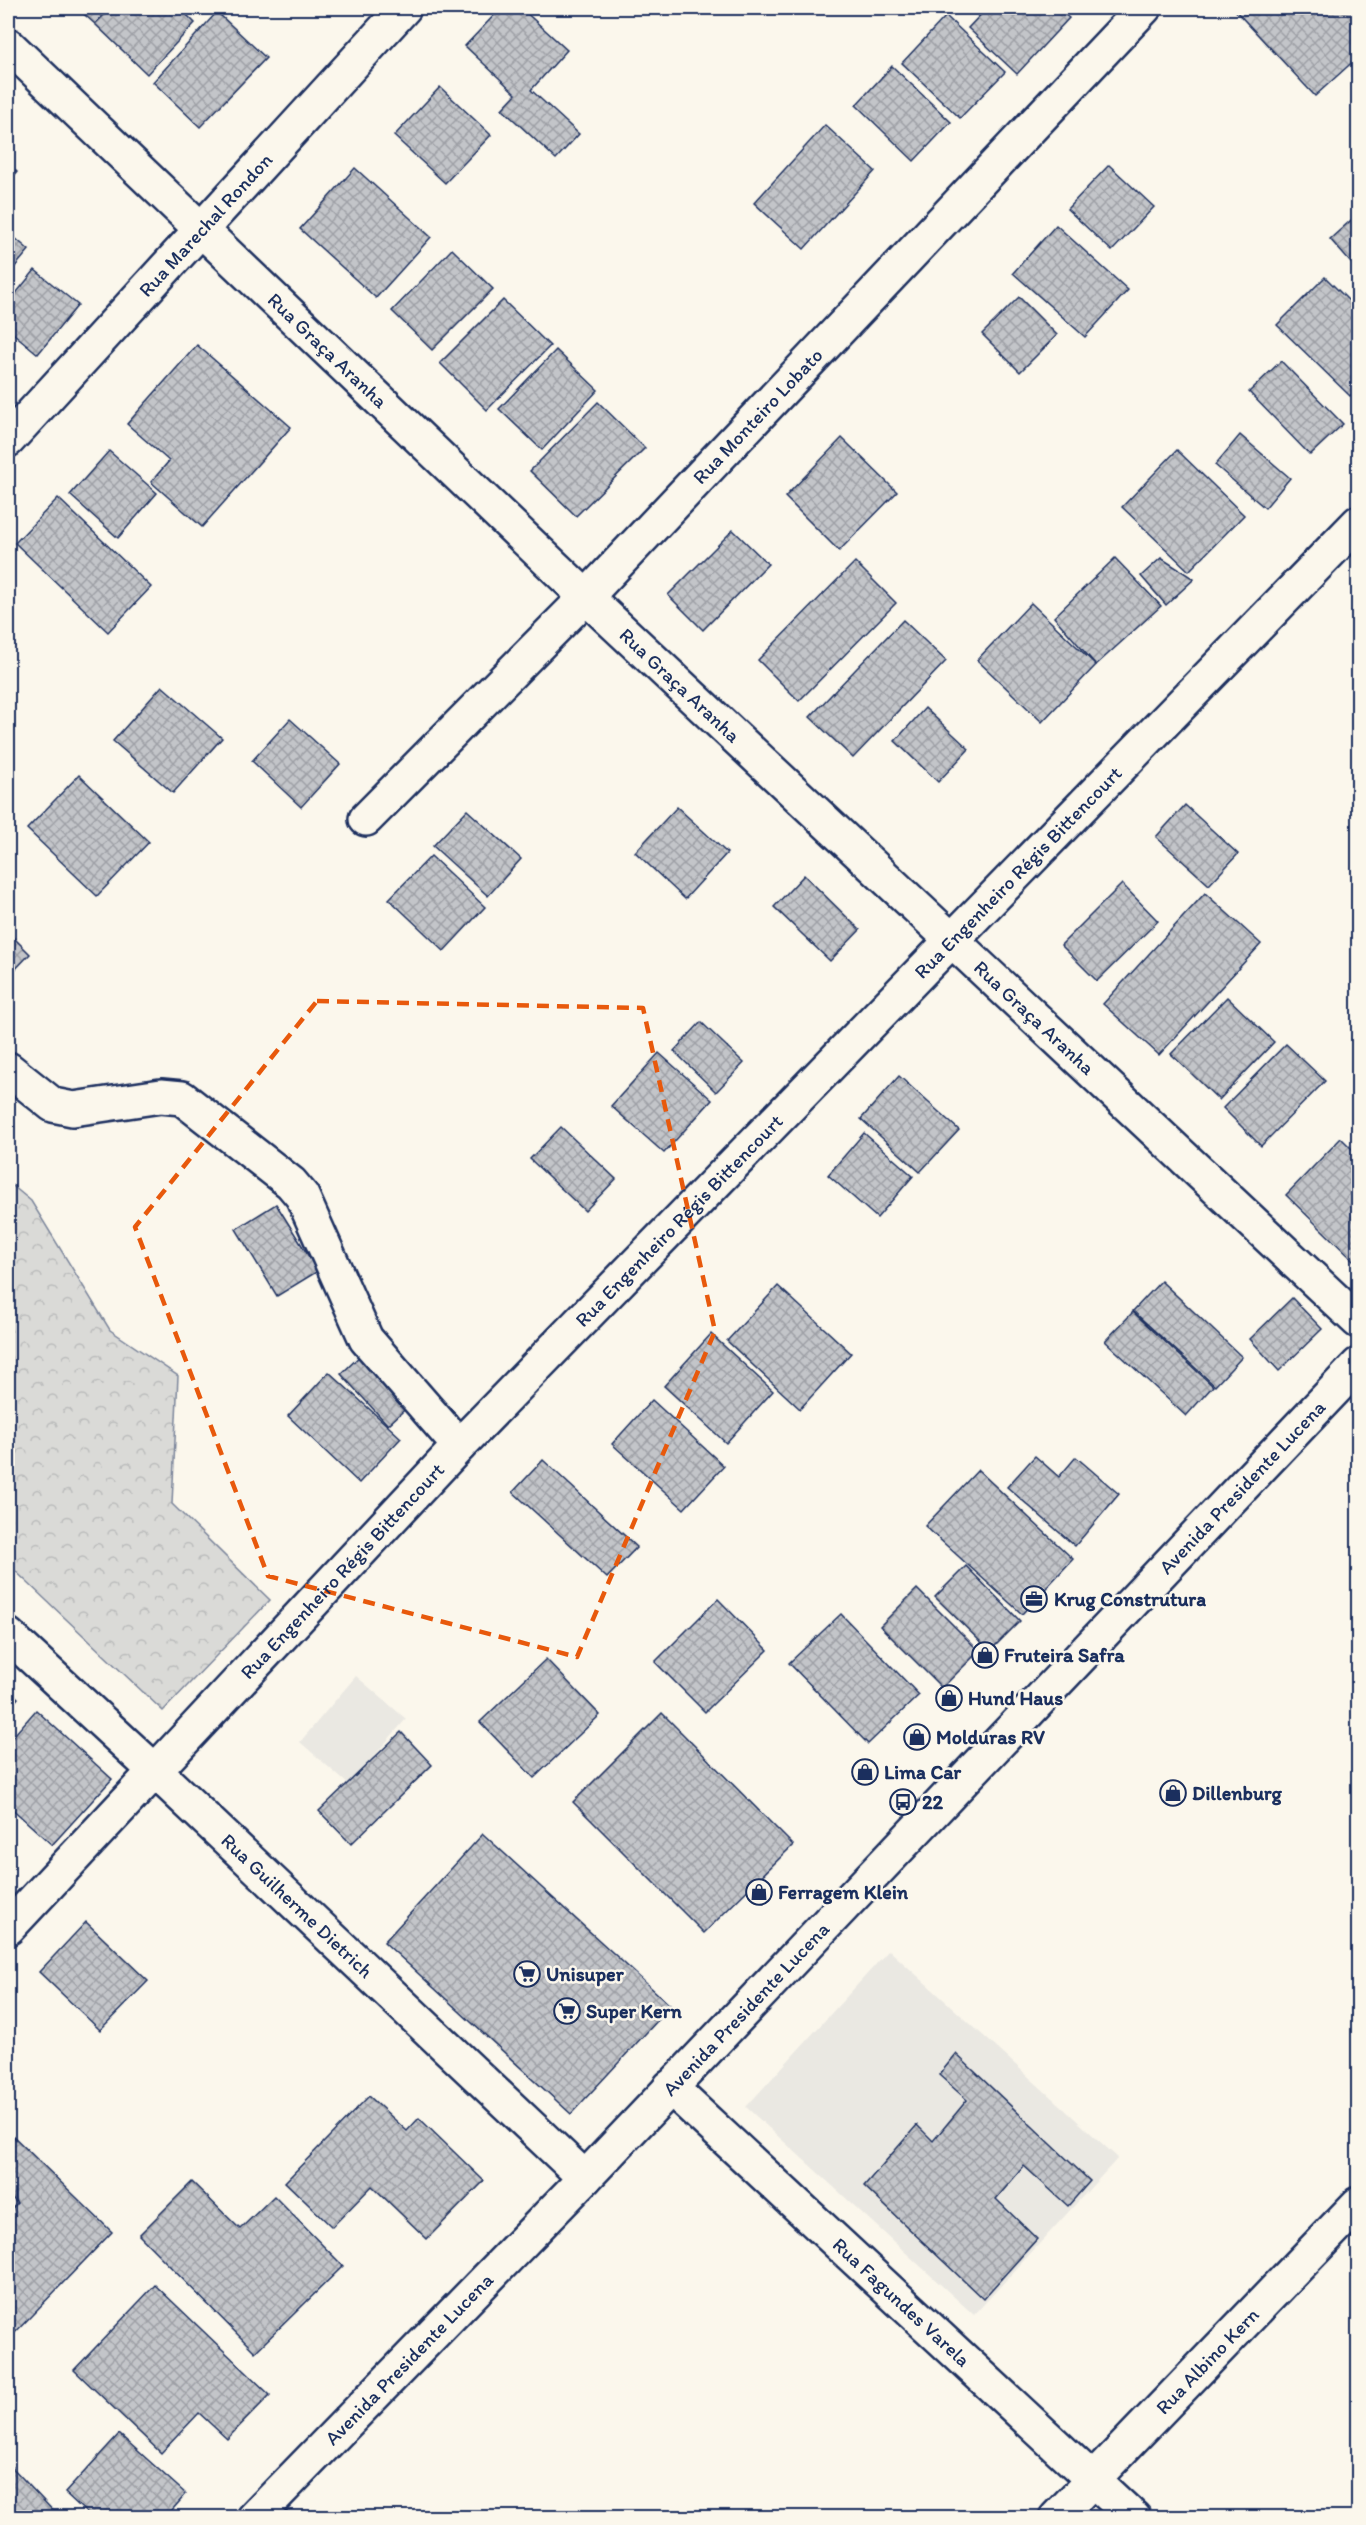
<svg xmlns="http://www.w3.org/2000/svg" width="1366" height="2525" font-family="Itim,sans-serif">
<defs>
<pattern id="forest-crowns" width="20" height="18" patternUnits="userSpaceOnUse" patternTransform="scale(1.5)"><rect width="20" height="18" fill="#dadad7"/><path d="M2 6a3 3 0 1 1 6 0M12 15a3 3 0 1 1 6 0" fill="none" stroke="#babbbb"/></pattern>
<pattern id="building-cross-hatch" width="8" height="8" patternUnits="userSpaceOnUse" patternTransform="scale(1.5)"><rect width="8" height="8" fill="#c3c5c9"/><path d="M0 0l8 8M0 8l8-8" fill="none" stroke="#9ea0a6"/></pattern>
</defs>
<rect width="100%" height="100%" fill="#fbf7ec"/>
<filter id="ink" filterUnits="userSpaceOnUse"><feTurbulence type="fractalNoise" baseFrequency=".0167" numOctaves="2"/><feDisplacementMap in="SourceGraphic" scale="12" xChannelSelector="R" yChannelSelector="G"/><feConvolveMatrix kernelMatrix="1 2 1 2 8 2 1 2 1" color-interpolation-filters="sRGB"/></filter>
<g filter="url(#ink)">
<g fill="#eae8e2">
<polygon points="356,1676 406,1719 349,1785 300,1742"/>
<polygon points="889,1950 1118,2158 974,2315 746,2107"/>
</g>
<polygon fill="url(#forest-crowns)" stroke="#7a849a" stroke-width="1.5" points="8,1182 31,1201 110,1330 178,1376 172,1504 270,1600 163,1711 8,1564"/>
<g fill="url(#building-cross-hatch)" stroke="#1b2f5e" stroke-width="1.5">
<polygon points="77,8 111,8 95,24"/>
<polygon points="111,8 189,8 184,12 195,23 147,74 95,24"/>
<polygon points="501,8 521,8 567,50 531,90 579,134 556,159 502,109 516,94 465,46"/>
<polygon points="987,8 1057,8 1069,18 1017,74 968,28"/>
<polygon points="1233,8 1358,8 1358,57 1315,96"/>
<polygon points="217,12 266,58 200,127 153,82"/>
<polygon points="946,16 1005,72 960,118 902,63"/>
<polygon points="892,66 951,122 914,161 856,105"/>
<polygon points="440,87 491,135 445,183 394,136"/>
<polygon points="825,125 875,171 804,249 754,203"/>
<polygon points="8,163 17,172 8,183"/>
<polygon points="1109,165 1154,207 1112,251 1067,209"/>
<polygon points="355,168 431,237 376,298 300,229"/>
<polygon points="1358,214 1358,271 1330,239"/>
<polygon points="1056,225 1128,290 1085,337 1013,273"/>
<polygon points="8,232 29,250 8,275"/>
<polygon points="452,249 493,289 432,350 392,311"/>
<polygon points="35,270 78,305 38,354 8,329 8,303"/>
<polygon points="1325,277 1358,310 1358,388 1350,396 1277,325"/>
<polygon points="1019,297 1057,335 1020,372 982,334"/>
<polygon points="503,300 550,346 487,410 440,363"/>
<polygon points="197,345 291,427 202,527 151,482 169,461 127,424"/>
<polygon points="556,350 598,390 542,450 499,409"/>
<polygon points="1281,361 1343,424 1310,455 1249,392"/>
<polygon points="598,402 645,448 576,516 530,471"/>
<polygon points="1240,435 1290,478 1265,508 1215,465"/>
<polygon points="842,438 897,492 839,551 785,497"/>
<polygon points="1177,450 1244,515 1189,571 1122,507"/>
<polygon points="109,451 157,493 118,538 70,495"/>
<polygon points="58,498 151,587 108,632 15,543"/>
<polygon points="733,530 768,564 703,630 668,595"/>
<polygon points="1115,558 1161,606 1096,665 1054,617"/>
<polygon points="1161,558 1194,579 1166,605 1141,576"/>
<polygon points="855,562 896,603 799,701 758,660"/>
<polygon points="1031,603 1096,665 1042,722 977,660"/>
<polygon points="903,620 946,661 853,758 810,717"/>
<polygon points="162,686 222,738 173,793 113,741"/>
<polygon points="925,708 969,749 938,782 895,741"/>
<polygon points="290,719 340,764 301,807 252,761"/>
<polygon points="79,775 149,842 97,896 27,829"/>
<polygon points="1185,805 1238,854 1209,885 1156,837"/>
<polygon points="677,807 727,853 685,899 635,852"/>
<polygon points="467,810 521,859 488,896 433,846"/>
<polygon points="431,856 485,907 444,951 389,899"/>
<polygon points="804,875 860,930 830,961 774,907"/>
<polygon points="1122,884 1158,921 1097,981 1061,945"/>
<polygon points="1205,893 1261,944 1159,1055 1103,1004"/>
<polygon points="8,932 30,954 8,977"/>
<polygon points="1227,997 1274,1042 1219,1100 1171,1054"/>
<polygon points="701,1022 744,1063 716,1092 674,1051"/>
<polygon points="1286,1044 1325,1081 1261,1146 1223,1108"/>
<polygon points="659,1053 712,1100 664,1153 611,1106"/>
<polygon points="899,1076 959,1130 920,1172 861,1119"/>
<polygon points="561,1127 616,1179 585,1211 530,1159"/>
<polygon points="864,1133 913,1176 877,1218 828,1175"/>
<polygon points="1341,1138 1358,1155 1358,1256 1354,1261 1286,1195"/>
<polygon points="276,1204 318,1271 277,1296 236,1229"/>
<polygon points="1161,1281 1242,1357 1215,1386 1133,1311"/>
<polygon points="778,1286 851,1353 800,1409 727,1341"/>
<polygon points="1292,1298 1322,1329 1279,1371 1250,1339"/>
<polygon points="1133,1312 1213,1386 1186,1416 1105,1341"/>
<polygon points="711,1334 773,1391 726,1443 664,1386"/>
<polygon points="365,1351 413,1402 388,1425 341,1374"/>
<polygon points="329,1372 401,1438 359,1483 288,1416"/>
<polygon points="652,1400 724,1466 684,1509 612,1444"/>
<polygon points="1035,1456 1059,1477 1076,1457 1119,1494 1075,1546 1007,1487"/>
<polygon points="543,1460 637,1547 607,1578 513,1492"/>
<polygon points="978,1470 1073,1559 1022,1614 925,1526"/>
<polygon points="966,1566 1020,1621 990,1651 935,1597"/>
<polygon points="917,1589 979,1651 942,1688 880,1626"/>
<polygon points="718,1599 768,1650 705,1712 655,1662"/>
<polygon points="841,1614 919,1695 868,1744 789,1663"/>
<polygon points="546,1659 600,1715 534,1778 480,1722"/>
<polygon points="8,1689 18,1698 8,1710"/>
<polygon points="36,1710 112,1779 52,1845 8,1805 8,1742"/>
<polygon points="662,1713 793,1845 704,1933 573,1802"/>
<polygon points="401,1732 432,1765 351,1844 319,1811"/>
<polygon points="483,1834 671,2006 571,2114 384,1942"/>
<polygon points="86,1922 148,1981 100,2030 39,1972"/>
<polygon points="956,2054 1090,2181 1068,2206 1024,2166 996,2199 1037,2239 983,2299 864,2186 917,2125 933,2141 967,2100 939,2075"/>
<polygon points="369,2096 407,2131 419,2118 484,2181 427,2239 372,2186 332,2227 285,2182"/>
<polygon points="8,2131 112,2232 8,2340 8,2213 17,2203 8,2194"/>
<polygon points="192,2182 240,2229 274,2196 343,2266 255,2352 139,2235"/>
<polygon points="155,2285 270,2395 227,2439 199,2413 161,2453 74,2370"/>
<polygon points="119,2434 186,2494 165,2518 92,2518 65,2493"/>
<polygon points="8,2463 60,2518 8,2518"/>
</g>
<g fill="none" stroke-linecap="round" stroke-linejoin="round">
<g stroke="#1b2f5e" stroke-width="38">
<g id="street">
<path id="s1" d="M8,45L586,597L1358,1321"/>
<path id="s2" d="M8,440L404,8"/>
<path id="s3" d="M366,819L586,597L1144,8"/>
<polyline points="8,1069 53,1105 73,1109 161,1096 182,1098 291,1183 302,1196 366,1339 459,1446"/>
<path id="s4" d="M8,1635L154,1770L585,2178"/>
<path id="s5" d="M670,2087L1134,2518"/>
<path id="s6" d="M1056,2518L1358,2204"/>
</g>
</g>
<g stroke="#1b2f5e" stroke-width="38">
<g id="secondary">
<path id="s7" d="M8,1928L459,1446L1358,523"/>
<path id="s8" d="M254,2518L585,2178L1358,1365"/>
</g>
</g>
<use href="#street" stroke="#fbf7ec" stroke-width="33"/>
<use href="#secondary" stroke="#fbf7ec" stroke-width="33"/>
</g>
</g>
<path fill="none" stroke="#e8590c" stroke-width="4.5" stroke-dasharray="12 8" stroke-linejoin="round" d="M317,1001L643,1008L715,1331L577,1657L268,1576L135,1227Z"/>
<defs>
<g id="office-ring" transform="scale(1.35)"><circle r="9.5" fill="#fbf7ec" stroke="#1b2f5e" stroke-width="1.5"/><path d="M-6-3h4V-5.5h4V-3h4V5H-6ZM-1-4.5V-3h2v-1.5ZM-6 0V1H6V0Z" fill="#1b2f5e"/></g>
<g id="shop-ring" transform="scale(1.35)"><circle r="9.5" fill="#fbf7ec" stroke="#1b2f5e" stroke-width="1.5"/><path d="M-5-2.5h2.3a2.7 3.5 0 0 1 5.4 0H5L5.5 6h-11ZM-1.5-2.5h3a1.5 2.3 0 0 0-3 0Z" fill="#1b2f5e"/></g>
<g id="bus-ring" transform="scale(1.35)"><circle r="9.5" fill="#fbf7ec" stroke="#1b2f5e" stroke-width="1.5"/><path d="M-5-6H5V4H4V6H2V4H-2V6H-4V4H-5ZM-3.5-4V0h7V-4ZM-3.5 1.2v1.5H-2V1.2ZM2 1.2v1.5H3.5V1.2Z" fill="#1b2f5e"/></g>
<g id="supermarket-ring" transform="scale(1.35)"><circle r="9.5" fill="#fbf7ec" stroke="#1b2f5e" stroke-width="1.5"/><path d="M-6-5.5h2.5l.6 2H6L4.5 2H-2.5L-4.4-4H-6ZM-1.5 3.2a1.3 1.3 0 1 0 .1 0ZM3 3.2a1.3 1.3 0 1 0 .1 0Z" fill="#1b2f5e"/></g>
</defs>
<g fill-rule="evenodd">
<use href="#office-ring" x="1034" y="1599"/>
<use href="#shop-ring" x="985" y="1655"/>
<use href="#shop-ring" x="949" y="1698"/>
<use href="#shop-ring" x="917" y="1737"/>
<use href="#shop-ring" x="865" y="1772"/>
<use href="#shop-ring" x="1173" y="1793"/>
<use href="#bus-ring" x="903" y="1802"/>
<use href="#shop-ring" x="759" y="1892"/>
<use href="#supermarket-ring" x="527" y="1974"/>
<use href="#supermarket-ring" x="567" y="2011"/>
</g>
<g text-anchor="middle" dominant-baseline="central" stroke-width="5" stroke-linejoin="round" paint-order="stroke">
<g font-size="20" fill="#1b2f5e" stroke="#fbf7ec">
<text stroke="none"><textPath href="#s2" startOffset="292">Rua Marechal Rondon</textPath></text>
<text stroke="none"><textPath href="#s1" startOffset="442">Rua Graça Aranha</textPath></text>
<text stroke="none"><textPath href="#s3" startOffset="562">Rua Monteiro Lobato</textPath></text>
<text stroke="none"><textPath href="#s1" startOffset="928">Rua Graça Aranha</textPath></text>
<text stroke="none"><textPath href="#s7" startOffset="1461">Rua Engenheiro Régis Bittencourt</textPath></text>
<text stroke="none"><textPath href="#s1" startOffset="1414">Rua Graça Aranha</textPath></text>
<text stroke="none"><textPath href="#s7" startOffset="975">Rua Engenheiro Régis Bittencourt</textPath></text>
<text stroke="none"><textPath href="#s8" startOffset="1428">Avenida Presidente Lucena</textPath></text>
<text stroke="none"><textPath href="#s7" startOffset="489">Rua Engenheiro Régis Bittencourt</textPath></text>
<text stroke="none"><textPath href="#s4" startOffset="396">Rua Guilherme Dietrich</textPath></text>
<text stroke="none"><textPath href="#s8" startOffset="708">Avenida Presidente Lucena</textPath></text>
<text stroke="none"><textPath href="#s5" startOffset="316">Rua Fagundes Varela</textPath></text>
<text stroke="none"><textPath href="#s8" startOffset="222">Avenida Presidente Lucena</textPath></text>
<text stroke="none"><textPath href="#s6" startOffset="218">Rua Albino Kern</textPath></text>
</g>
<g font-size="20" font-weight="bold" fill="#1b2f5e" stroke="#fbf7ec" text-anchor="start">
<text x="1054" y="1599">Krug Construtura</text>
<text x="1004" y="1655">Fruteira Safra</text>
<text x="968" y="1698">Hund Haus</text>
<text x="936" y="1737">Molduras RV</text>
<text x="884" y="1772">Lima Car</text>
<text x="1192" y="1793">Dillenburg</text>
<text x="922" y="1802">22</text>
<text x="778" y="1892">Ferragem Klein</text>
<text x="546" y="1974">Unisuper</text>
<text x="586" y="2011">Super Kern</text>
</g>
</g>
<rect width="1366" height="2525" fill="none" stroke="#fbf7ec" stroke-width="30"/>
<rect x="15" y="15" width="1336" height="2495" fill="none" stroke="#1b2f5e" stroke-width="2" filter="url(#ink)"/>
</svg>
